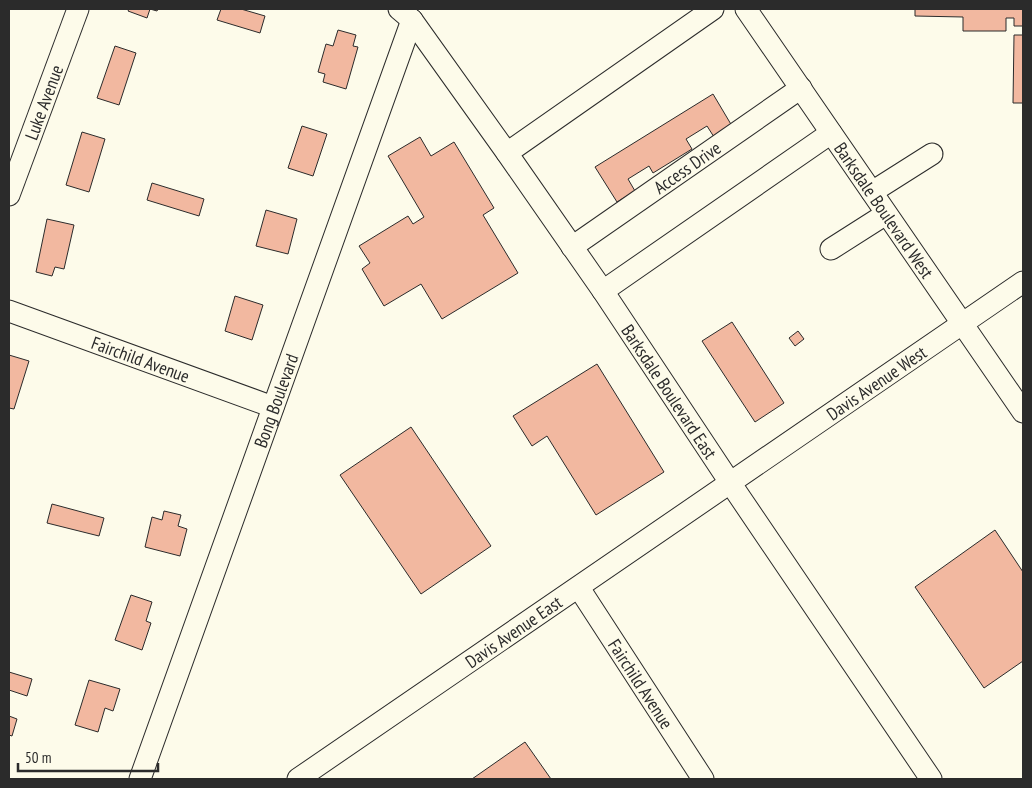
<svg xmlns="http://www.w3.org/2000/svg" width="1032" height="788" font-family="'PT Sans Narrow',sans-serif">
<rect width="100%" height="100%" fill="#fdfbea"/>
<g fill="#f2b8a0" stroke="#2b2b2b">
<polygon points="129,9 158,9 157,11 150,9 147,18 128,11"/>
<polygon points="221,9 241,9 265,16 260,33 217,20"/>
<polygon points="915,9 1023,9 1023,26 1014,26 1014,18 1006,18 1006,31 963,31 963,17 915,16"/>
<polygon points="338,30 356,35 353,46 358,47 346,89 323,82 325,74 318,72 326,44 333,46"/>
<polygon points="1014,35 1023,35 1023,103 1013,103"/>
<polygon points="115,46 136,53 119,105 97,98"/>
<polygon points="713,94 732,126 714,137 707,126 686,139 692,149 653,173 649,166 628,179 635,191 617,202 595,167"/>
<polygon points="302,126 327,134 313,176 288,168"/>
<polygon points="82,132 105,139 89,192 66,185"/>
<polygon points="420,137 431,156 454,142 494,208 483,215 518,273 442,319 421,284 384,306 362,269 370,263 359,246 408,216 413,224 424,217 388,156"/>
<polygon points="152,183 204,199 199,216 147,200"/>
<polygon points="266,210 297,219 288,254 256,246"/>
<polygon points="47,219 74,225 64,269 55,267 52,276 36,272"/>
<polygon points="235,296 263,305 252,340 225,331"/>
<polygon points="732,322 784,403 755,422 702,341"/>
<polygon points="798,331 804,339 795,346 789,338"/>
<polygon points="9,355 29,361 14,409 9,408"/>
<polygon points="597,364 664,472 596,515 547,436 532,446 513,416"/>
<polygon points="411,427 491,546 421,594 340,475"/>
<polygon points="52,504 104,518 99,536 47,523"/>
<polygon points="164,511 181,515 178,526 187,529 180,556 145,547 152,517 162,520"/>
<polygon points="995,530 1023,572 1023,661 984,688 915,587"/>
<polygon points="131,595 152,602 146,621 151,623 142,650 115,640"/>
<polygon points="9,672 32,679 27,696 9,690"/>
<polygon points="89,680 120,689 113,711 105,708 98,732 75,725"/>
<polygon points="9,716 17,719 12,736 9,735"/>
<polygon points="525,742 551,779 472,779"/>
</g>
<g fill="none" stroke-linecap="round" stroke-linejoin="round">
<g stroke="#2b2b2b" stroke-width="23">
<g id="minor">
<path id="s1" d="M399,9L412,20L507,153L603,291L731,484L931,779"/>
<path id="s2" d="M746,9L1023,412"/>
<polyline points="507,153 713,9"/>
<polyline points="872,192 932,154"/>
<path id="s3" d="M9,195L78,9"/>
<path id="s4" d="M572,247L801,88"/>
<polyline points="831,249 886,214"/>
<polyline points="603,291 831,133"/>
<path id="s5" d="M9,311L273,407"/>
<path id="s6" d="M579,588L703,779"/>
<path id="s7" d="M140,779L412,20"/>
<path id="s8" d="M298,779L1023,282"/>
</g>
</g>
<use href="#minor" stroke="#fdfbea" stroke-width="21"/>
</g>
<g text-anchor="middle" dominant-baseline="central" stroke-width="4" stroke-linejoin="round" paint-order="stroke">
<g font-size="18" fill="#2b2b2b" stroke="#fdfbea">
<text stroke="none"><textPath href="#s3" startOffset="99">Luke Avenue</textPath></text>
<text stroke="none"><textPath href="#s4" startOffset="140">Access Drive</textPath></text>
<text stroke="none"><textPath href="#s2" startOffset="244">Barksdale Boulevard West</textPath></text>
<text stroke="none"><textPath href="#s5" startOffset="140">Fairchild Avenue</textPath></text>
<text stroke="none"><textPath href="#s8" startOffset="701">Davis Avenue West</textPath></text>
<text stroke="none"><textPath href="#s1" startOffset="469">Barksdale Boulevard East</textPath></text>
<text stroke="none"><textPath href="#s7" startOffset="402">Bong Boulevard</textPath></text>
<text stroke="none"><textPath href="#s8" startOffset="261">Davis Avenue East</textPath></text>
<text stroke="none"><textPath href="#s6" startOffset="114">Fairchild Avenue</textPath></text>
</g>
</g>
<rect width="1032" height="788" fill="none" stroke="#2b2b2b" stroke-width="20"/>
<path d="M18 763v8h140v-8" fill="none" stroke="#2b2b2b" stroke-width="2.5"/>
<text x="25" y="763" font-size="15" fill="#2b2b2b" stroke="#fdfbea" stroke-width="4" paint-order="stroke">50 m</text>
</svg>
